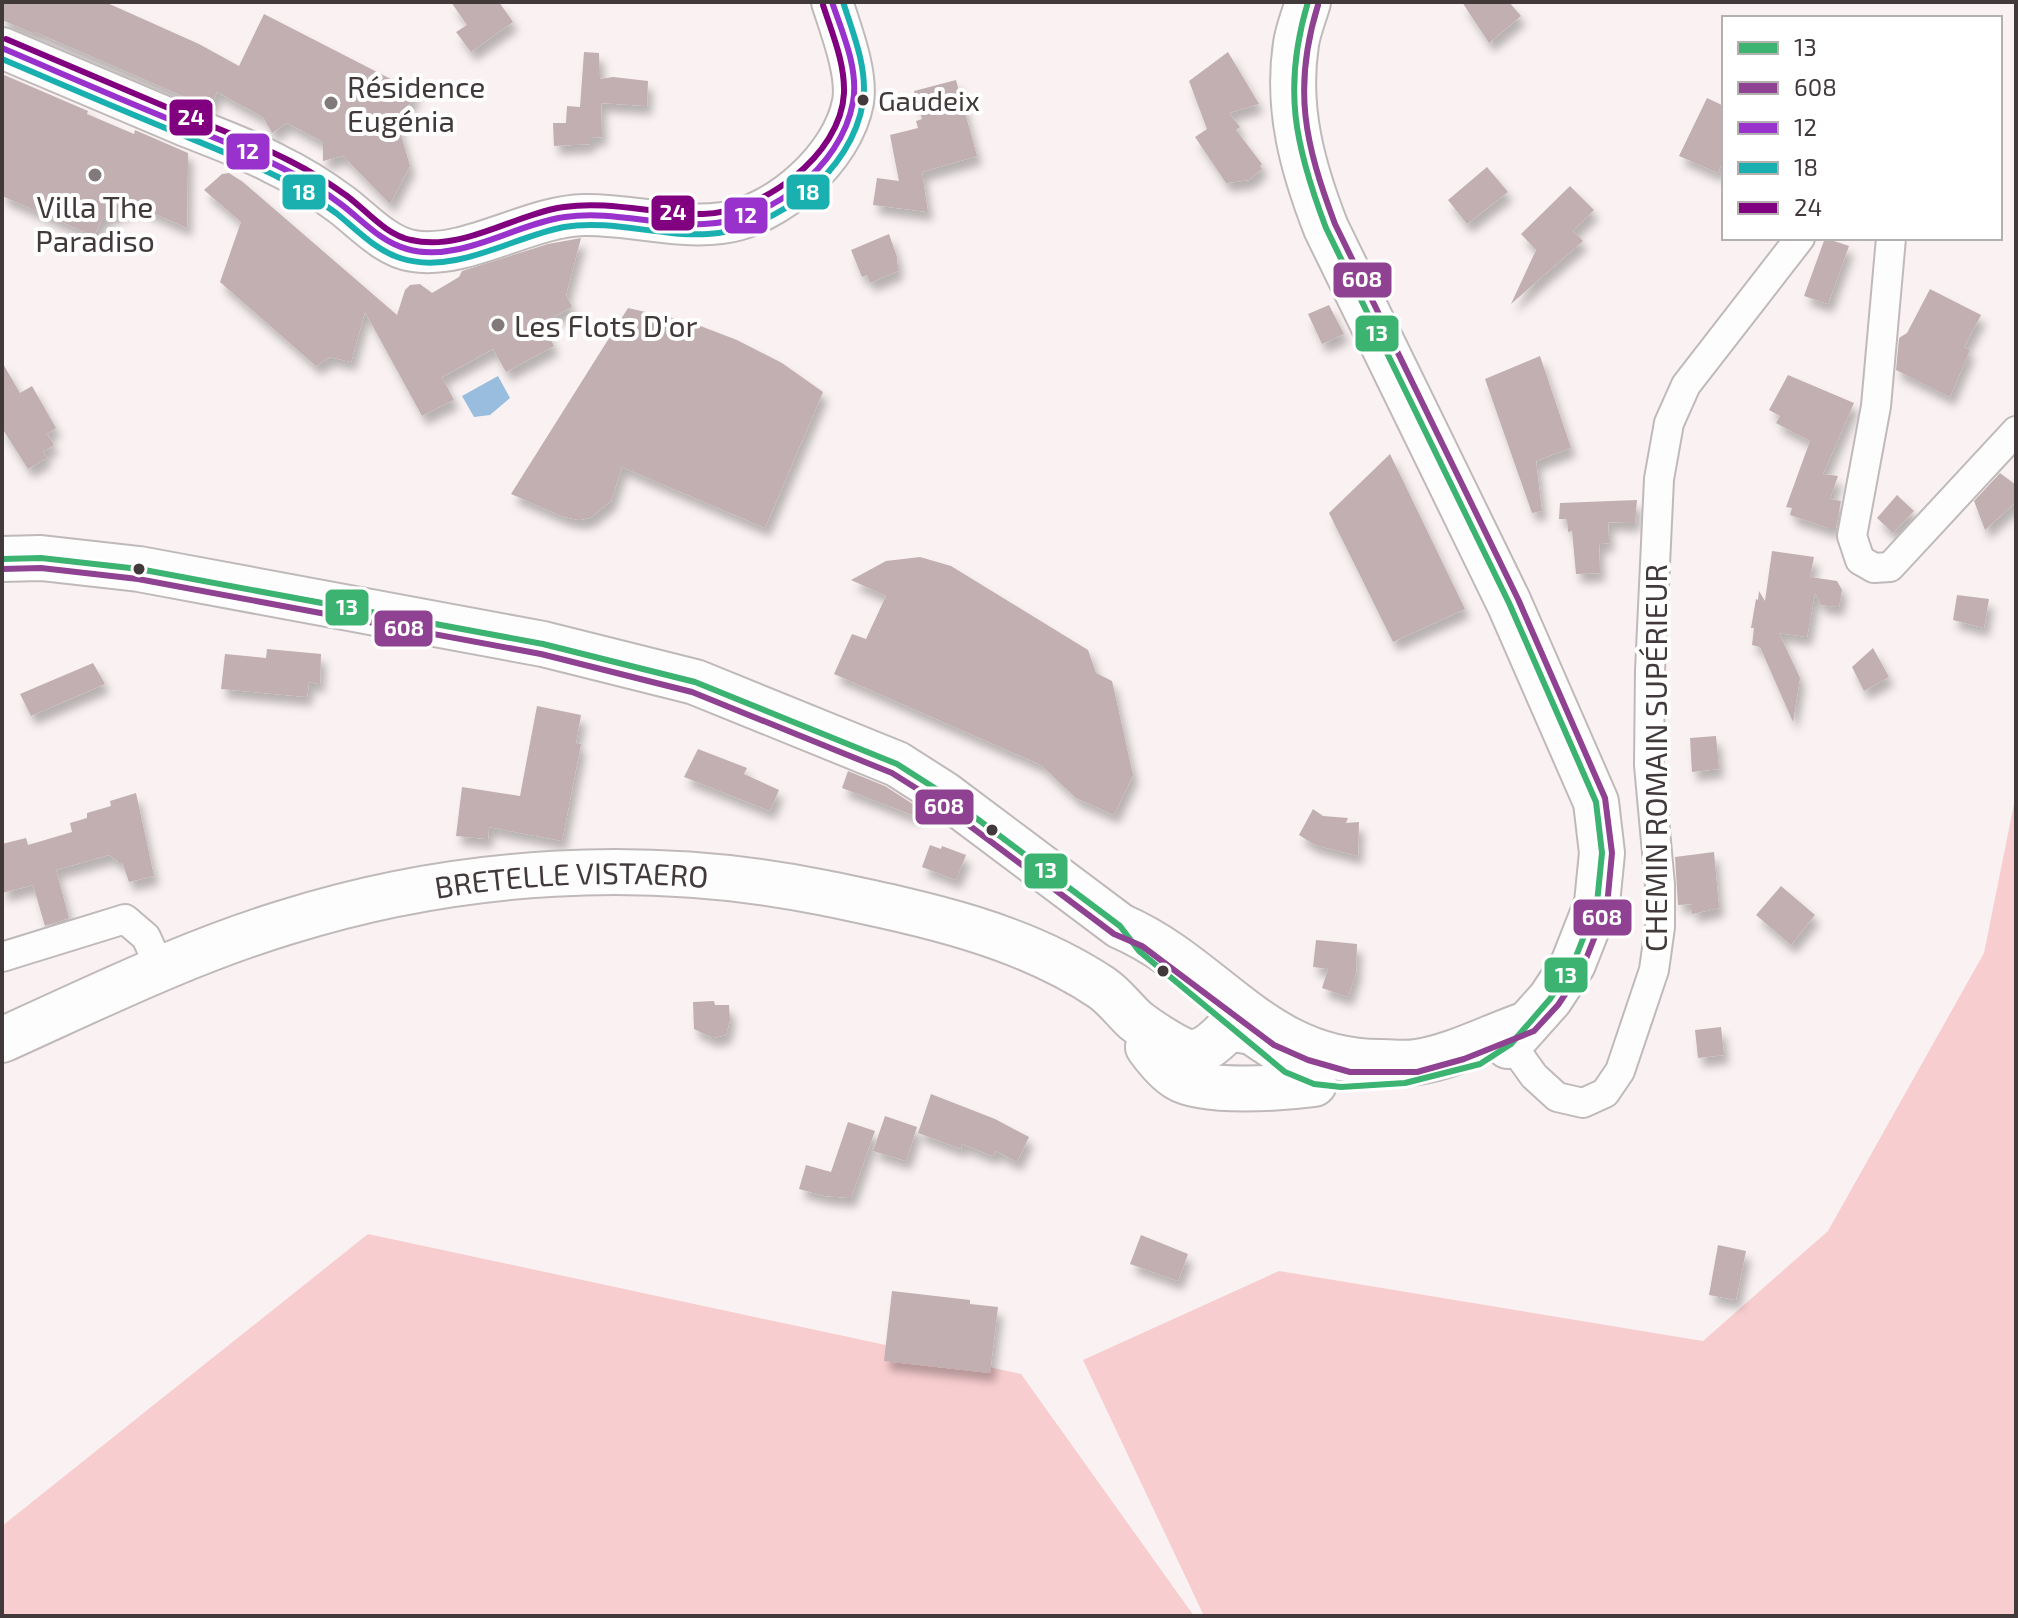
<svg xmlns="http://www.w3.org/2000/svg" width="2018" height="1618" font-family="'Exo 2',sans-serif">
<defs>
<filter id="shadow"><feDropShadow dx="5" dy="9" stdDeviation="4" flood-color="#0004"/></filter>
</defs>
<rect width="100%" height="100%" fill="#faf2f2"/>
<g fill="#f8cdcf">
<polygon points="2016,794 2016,1616 1204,1616 1083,1360 1279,1271 1703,1341 1828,1231 1984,953"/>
<polygon points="368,1234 1021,1374 1194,1616 2,1616 2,1526"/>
</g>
<polygon fill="#99bdde" points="498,376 510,398 490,415 474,417 462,396"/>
<g fill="#c1afb1" filter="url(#shadow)">
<polygon points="2,2 105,2 199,44 239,66 264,14 416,92 398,125 410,166 390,204 343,156 323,161 323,142 287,123 272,133 263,117 217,92 210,108 35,32 35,34 2,20"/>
<polygon points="451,2 499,2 513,22 471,52 456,32 467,25"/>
<polygon points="1462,2 1509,2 1521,16 1489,43"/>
<polygon points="584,52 599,53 600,79 613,77 648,81 647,106 601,103 602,137 590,138 590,144 554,146 553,123 566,123 567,106 580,107"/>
<polygon points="1228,52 1259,104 1229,113 1240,127 1236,130 1262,164 1260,166 1262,169 1249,180 1226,183 1195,137 1207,129 1189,81"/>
<polygon points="2,74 88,111 87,114 134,134 135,130 188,153 187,228 137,206 102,219 94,236 2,196"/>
<polygon points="956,80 977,156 922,172 928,212 873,205 877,178 899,181 890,135 918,128 916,121 922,119 914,91"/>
<polygon points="1707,98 1724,106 1724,158 1718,173 1679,156"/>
<polygon points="1487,167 1508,192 1467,224 1448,200"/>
<polygon points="229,173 243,182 397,315 405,290 410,285 420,284 432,293 459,277 462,271 548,244 581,238 566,295 572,307 542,323 554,346 506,372 493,349 442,377 454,400 422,416 365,312 351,362 330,357 316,366 220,282 241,222 204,190 222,174"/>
<polygon points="1570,186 1594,210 1573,231 1583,241 1511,304 1536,250 1521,234"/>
<polygon points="889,234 897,257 898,271 870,283 867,275 862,277 851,250"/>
<polygon points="1825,238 1849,246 1828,304 1804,296"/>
<polygon points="1930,289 1981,315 1964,347 1970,350 1950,397 1896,370 1899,338 1907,333"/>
<polygon points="1329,305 1344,334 1322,344 1308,314"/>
<polygon points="628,308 690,322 737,340 782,363 823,392 765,528 622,467 611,501 590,518 579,520 564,517 511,494"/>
<polygon points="1540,356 1571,448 1536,461 1542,511 1532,513 1485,379"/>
<polygon points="2,362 20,393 32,386 56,428 47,434 54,445 43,452 47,458 28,469 2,428"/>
<polygon points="1788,375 1854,403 1823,474 1838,476 1830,499 1841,501 1836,528 1828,528 1790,515 1792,508 1786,507 1810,441 1776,423 1780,416 1769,410"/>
<polygon points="1390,454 1465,609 1393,642 1329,513"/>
<polygon points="2000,473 2016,485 2016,502 1985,530 1974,501"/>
<polygon points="1897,495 1914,511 1893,533 1877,518"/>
<polygon points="1637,500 1635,523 1608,522 1609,543 1599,544 1600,573 1576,574 1572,531 1568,532 1567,519 1559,519 1560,503"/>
<polygon points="1772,551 1814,557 1810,577 1837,581 1842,590 1839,607 1821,605 1815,593 1807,637 1779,633 1800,678 1793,722 1760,647 1752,645 1754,628 1751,628 1756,599 1758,600 1759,591 1765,601"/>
<polygon points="920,557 951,566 1088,650 1096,673 1112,681 1133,775 1114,815 1076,798 1041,765 834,674 852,634 866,639 886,596 851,580 886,561"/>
<polygon points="1957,595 1989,599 1984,628 1953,620"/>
<polygon points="1873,648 1889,677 1864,691 1852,667"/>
<polygon points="267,649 321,654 320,684 309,682 307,697 221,689 225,654 266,658"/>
<polygon points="93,663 105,684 31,716 20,694"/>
<polygon points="537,706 581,715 576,743 581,744 562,841 489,827 488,839 456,836 462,787 520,796"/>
<polygon points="1716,736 1719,769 1692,772 1690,738"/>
<polygon points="698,749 747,768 744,774 779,790 770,811 684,777"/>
<polygon points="848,771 885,786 919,808 915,816 842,788"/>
<polygon points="136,793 154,876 129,882 122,862 119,862 109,855 56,870 69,918 45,926 33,885 2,893 2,844 26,838 28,845 72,832 70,823 87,818 87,813 111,806 110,801"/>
<polygon points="1313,809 1323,816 1348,818 1346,823 1359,822 1358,856 1315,845 1299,835"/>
<polygon points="930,845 941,849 942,846 966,855 956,880 922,867"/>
<polygon points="1714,852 1719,908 1692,914 1692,904 1678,905 1675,857"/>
<polygon points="1781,886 1815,915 1791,945 1756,915"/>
<polygon points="1316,940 1357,944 1356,973 1348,997 1322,988 1328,969 1313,967"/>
<polygon points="714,1001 715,1005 729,1005 730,1020 726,1035 713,1038 694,1029 693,1002"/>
<polygon points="1721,1027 1724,1055 1698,1058 1695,1030"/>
<polygon points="931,1094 995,1119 1029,1137 1017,1162 996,1151 993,1156 962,1144 961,1149 918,1133"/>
<polygon points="885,1116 917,1127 906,1161 873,1151"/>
<polygon points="848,1122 875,1131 851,1198 825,1196 799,1189 806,1165 831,1172"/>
<polygon points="1141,1235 1188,1254 1178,1281 1130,1264"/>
<polygon points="1718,1245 1746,1251 1736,1300 1709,1295"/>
<polygon points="892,1291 970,1300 970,1304 998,1307 990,1373 884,1361"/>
</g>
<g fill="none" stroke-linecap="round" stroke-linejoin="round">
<g stroke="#c0b9b9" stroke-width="32">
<g id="street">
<polyline points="1891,238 1876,406 1852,536 1860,560 1874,568 1890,567 2016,431"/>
<polyline points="2,957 125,919 146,937 160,968"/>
<polyline points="1511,1044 1534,1076 1557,1097 1583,1103 1605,1093 1620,1071 1654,970 1660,927 1660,885 1649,765 1650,671 1659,479 1669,423 1686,385 1800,238"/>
</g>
</g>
<g stroke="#c0b9b9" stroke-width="44">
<path id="secondary" d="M2,48C63,74 125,100 186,126C216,138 247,149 275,164C298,175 322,190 342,205C363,221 386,247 413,251C466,260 529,216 584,215C630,214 675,229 722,223C778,216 843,157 853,102C858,74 841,30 832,2"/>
</g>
<g stroke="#c0b9b9" stroke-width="48">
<g id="primary">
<path d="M1308,2C1304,16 1298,30 1296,44C1286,109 1303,169 1326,228L1509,603L1596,802L1602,853L1597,903L1573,964L1550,999L1508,1046"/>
<path d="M2,559L41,558L139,569L543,644L695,682L897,764L944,794L1120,926C1217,968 1263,1062 1380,1062C1392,1062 1405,1064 1417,1062C1455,1056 1491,1036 1527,1024"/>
<path id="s1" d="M2,1040C95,998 188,952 287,922C459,868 648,857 825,893C920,913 1020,933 1102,988C1115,997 1124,1010 1135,1020C1146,1029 1172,1046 1185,1051C1203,1056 1218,1039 1229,1028L1252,1032L1276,1048"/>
<path d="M1148,1047C1156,1058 1166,1071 1178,1078C1204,1094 1284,1088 1314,1084"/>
</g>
</g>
<use href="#street" stroke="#fefdfd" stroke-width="28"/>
<use href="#secondary" stroke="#fefdfd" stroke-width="40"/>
<use href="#primary" stroke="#fefdfd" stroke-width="44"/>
<g stroke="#fff" stroke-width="12">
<path id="bus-1" d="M2,559L41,558L139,569L543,644L695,682L897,764L944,794L1120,926L1139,951L1285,1072L1314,1084L1341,1087L1405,1083L1480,1064L1511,1044L1550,999L1573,964L1597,903L1602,853L1596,802L1509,603L1326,228C1295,146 1282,88 1308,2"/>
</g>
<g stroke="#fff" stroke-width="12">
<path id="bus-2" d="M2,569L41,568L138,579L541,654L692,692L892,773L938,802L1114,934L1142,946L1274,1045L1308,1060L1350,1072H1417L1464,1059L1534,1031L1558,1005L1582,969L1607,906L1612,853L1605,798L1518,599L1335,224C1305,144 1292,89 1318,5"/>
</g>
<g stroke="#fff" stroke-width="12">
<path id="bus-3" d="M2,48C63,74 124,101 186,126C220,140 254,153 286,170C306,180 325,192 342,205C363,221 381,242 407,249C459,264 514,224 565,217C612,210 657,226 704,224C769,222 841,168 853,102C859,69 842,32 832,2"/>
</g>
<g stroke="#fff" stroke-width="12">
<path id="bus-4" d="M2,59C61,84 121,110 180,134C214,148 247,161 280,178C299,188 318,200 336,213C356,229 375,250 400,258C454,276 512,237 564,227C612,219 660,237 708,234C776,230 852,172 863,102C868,69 853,33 843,2"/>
</g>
<g stroke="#fff" stroke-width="12">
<path id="bus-5" d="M6,39C65,64 125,89 185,115C220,130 256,143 290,161C310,171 329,183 347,196C367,211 386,235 411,240C463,252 514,214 564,207C611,200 656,215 703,214C761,213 841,156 844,93C845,63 832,33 823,5"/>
</g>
<use href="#bus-1" stroke="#3cb371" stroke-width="6"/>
<use href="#bus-2" stroke="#904292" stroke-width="6"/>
<use href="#bus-3" stroke="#9932cc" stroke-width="6"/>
<use href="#bus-4" stroke="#1ab0b0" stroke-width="6"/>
<use href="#bus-5" stroke="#800080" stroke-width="6"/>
</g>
<g fill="#423a3a" stroke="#fff" stroke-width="3">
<circle cx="863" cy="100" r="7"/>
<circle cx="139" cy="569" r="7"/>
<circle cx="992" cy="830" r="7"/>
<circle cx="1163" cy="971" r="7"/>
</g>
<g fill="#827a7a" stroke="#fff" stroke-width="3">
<circle cx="331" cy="103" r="8"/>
<circle cx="95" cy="175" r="8"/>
<circle cx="498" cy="325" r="8"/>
</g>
<g text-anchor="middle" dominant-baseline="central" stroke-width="8" stroke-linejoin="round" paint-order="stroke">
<g font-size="28" fill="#423a3a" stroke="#fff" text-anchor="start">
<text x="878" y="100">Gaudeix</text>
</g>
<g font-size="30" fill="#423a3a" stroke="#fff" text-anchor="start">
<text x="347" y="86">Résidence<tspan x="347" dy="34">Eugénia</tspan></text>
<text x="95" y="206" text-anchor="middle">Villa The<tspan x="95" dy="34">Paradiso</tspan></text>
<text x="514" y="325">Les Flots D'or</text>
</g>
<g font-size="30" fill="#423a3a" stroke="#fff">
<text transform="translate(1655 758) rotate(-90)">CHEMIN ROMAIN SUPÉRIEUR</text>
<text stroke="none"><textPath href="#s1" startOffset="598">BRETELLE VISTAERO</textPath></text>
</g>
</g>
<g stroke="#fff" stroke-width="3">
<rect x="168" y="98" width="46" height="39" rx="8" fill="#800080"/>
<rect x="225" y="132" width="46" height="39" rx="8" fill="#9932cc"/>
<rect x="785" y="173" width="46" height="38" rx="8" fill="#1ab0b0"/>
<rect x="281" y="173" width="46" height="38" rx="8" fill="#1ab0b0"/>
<rect x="650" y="194" width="46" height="38" rx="8" fill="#800080"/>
<rect x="723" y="196" width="46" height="39" rx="8" fill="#9932cc"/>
<rect x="1332" y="261" width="61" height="38" rx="8" fill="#904292"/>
<rect x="1354" y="314" width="46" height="39" rx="8" fill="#3cb371"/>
<rect x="324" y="588" width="46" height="39" rx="8" fill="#3cb371"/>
<rect x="373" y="609" width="61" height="39" rx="8" fill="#904292"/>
<rect x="914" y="788" width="61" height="38" rx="8" fill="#904292"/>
<rect x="1023" y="852" width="46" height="38" rx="8" fill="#3cb371"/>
<rect x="1572" y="898" width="61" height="39" rx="8" fill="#904292"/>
<rect x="1543" y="956" width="46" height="38" rx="8" fill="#3cb371"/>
</g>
<g font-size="22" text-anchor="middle" font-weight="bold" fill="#fff">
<text x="191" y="125">24</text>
<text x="248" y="159">12</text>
<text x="808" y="200">18</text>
<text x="304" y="200">18</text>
<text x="673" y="220">24</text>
<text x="746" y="223">12</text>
<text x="1362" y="287">608</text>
<text x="1377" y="341">13</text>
<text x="347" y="615">13</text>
<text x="404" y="636">608</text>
<text x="944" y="814">608</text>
<text x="1046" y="878">13</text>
<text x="1602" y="925">608</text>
<text x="1566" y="983">13</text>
</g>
<rect width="2018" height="1618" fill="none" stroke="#423a3a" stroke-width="8"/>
<rect x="1722" y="16" width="280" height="224" fill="#ffffff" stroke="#b3b0b0" stroke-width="2"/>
<rect x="1738" y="42" width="40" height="12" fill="#3cb371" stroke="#b3b0b0" stroke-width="2"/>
<text x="1794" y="56" font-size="24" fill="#423a3a">13</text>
<rect x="1738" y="82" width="40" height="12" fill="#904292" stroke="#b3b0b0" stroke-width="2"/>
<text x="1794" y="96" font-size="24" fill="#423a3a">608</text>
<rect x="1738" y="122" width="40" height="12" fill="#9932cc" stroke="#b3b0b0" stroke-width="2"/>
<text x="1794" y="136" font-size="24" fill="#423a3a">12</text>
<rect x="1738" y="162" width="40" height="12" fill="#1ab0b0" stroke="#b3b0b0" stroke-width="2"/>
<text x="1794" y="176" font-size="24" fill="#423a3a">18</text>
<rect x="1738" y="202" width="40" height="12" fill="#800080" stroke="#b3b0b0" stroke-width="2"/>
<text x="1794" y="216" font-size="24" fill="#423a3a">24</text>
</svg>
